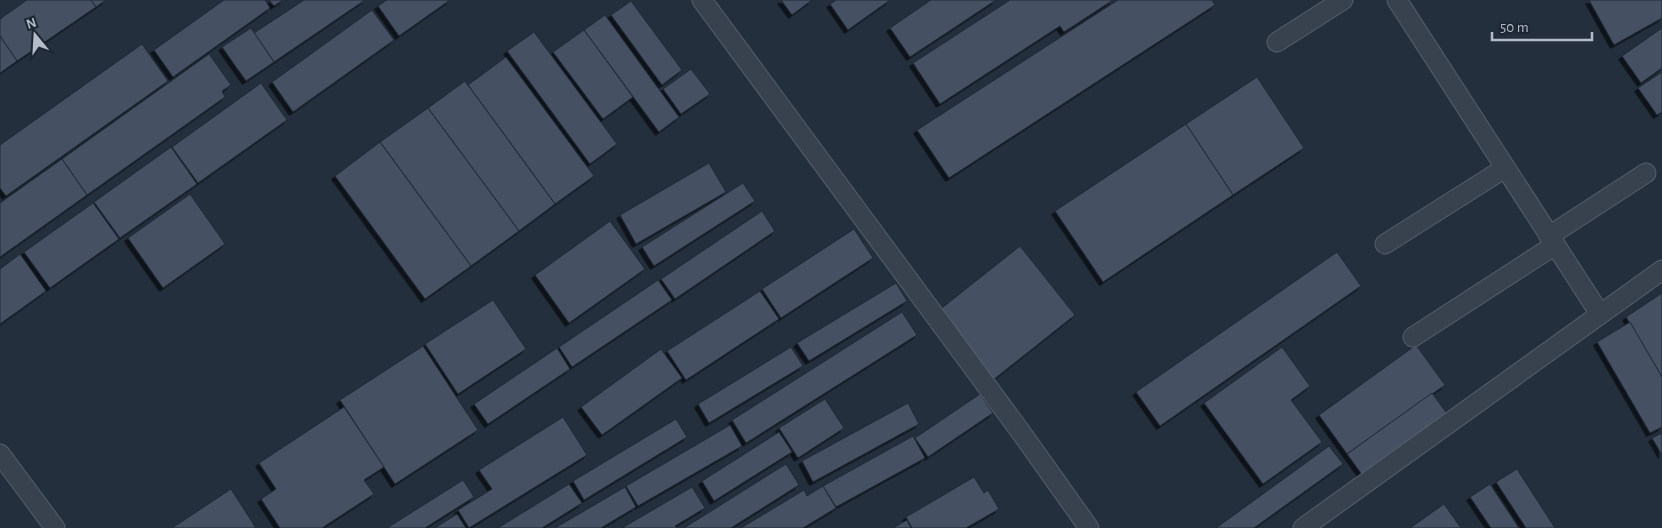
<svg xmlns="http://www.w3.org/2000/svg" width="1662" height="528" font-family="'Alegreya Sans',sans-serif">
<defs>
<filter id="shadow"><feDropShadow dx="-3.5" dy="3.5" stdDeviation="0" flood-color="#0009"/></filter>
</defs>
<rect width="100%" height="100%" fill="#242f3e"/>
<g fill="#455162" stroke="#1f2835" filter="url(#shadow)">
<polygon points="27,0 91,0 96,7 17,61 0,36 0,19"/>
<polygon points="91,0 106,0 96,7"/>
<polygon points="224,0 265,0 270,8 173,77 154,50"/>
<polygon points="269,0 283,0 274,6"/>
<polygon points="304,0 365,0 274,62 254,33"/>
<polygon points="387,0 450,0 399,36 378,6"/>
<polygon points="781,0 812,0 792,15"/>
<polygon points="836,0 890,0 848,30 830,4"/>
<polygon points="931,0 996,0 910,57 890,28"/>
<polygon points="1010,0 1113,0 1064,32 1060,26 940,104 913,63"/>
<polygon points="1118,0 1212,0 1215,5 949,178 917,130"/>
<polygon points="1589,0 1662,0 1662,18 1614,45"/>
<polygon points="631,1 682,70 662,85 611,15"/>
<polygon points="372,10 394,40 293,112 272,82"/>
<polygon points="605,15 679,117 659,132 584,30"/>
<polygon points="251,28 274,62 246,81 222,47"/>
<polygon points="1662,28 1662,68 1641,83 1622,56"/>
<polygon points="584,30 633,97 603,119 553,52"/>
<polygon points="534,32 617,144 590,164 507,51"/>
<polygon points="0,36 17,61 0,73"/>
<polygon points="142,44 168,81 6,196 0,188 0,145"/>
<polygon points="209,54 231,85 222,91 225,97 87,195 62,159"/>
<polygon points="506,57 594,176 555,204 468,85"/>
<polygon points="691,69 710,94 681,114 663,89"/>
<polygon points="1662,72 1662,112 1657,115 1638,88"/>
<polygon points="1257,77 1304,148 1233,195 1186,124"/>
<polygon points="465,81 555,204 519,231 428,108"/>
<polygon points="261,83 287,120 198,183 172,147"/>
<polygon points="428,108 519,231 471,266 380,142"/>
<polygon points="1186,124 1233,195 1103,282 1055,211"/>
<polygon points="380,142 471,266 425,299 335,176"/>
<polygon points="171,147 197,184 120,238 94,202"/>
<polygon points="62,159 87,195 0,257 0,203"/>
<polygon points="709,163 726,192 636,244 620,215"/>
<polygon points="743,183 755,201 654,266 642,247"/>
<polygon points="190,194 225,244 163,288 128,238"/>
<polygon points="93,203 119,239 50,288 24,252"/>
<polygon points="762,211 775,231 675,299 661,279"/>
<polygon points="610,221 645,269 569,323 535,275"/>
<polygon points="854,229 873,258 781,318 762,289"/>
<polygon points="1020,246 1075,315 988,384 933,315"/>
<polygon points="1337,252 1361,286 1160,426 1136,392"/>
<polygon points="20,254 46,291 0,324 0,269"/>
<polygon points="658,280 672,300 572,367 559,347"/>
<polygon points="896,283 907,301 809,361 797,343"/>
<polygon points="760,291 779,319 686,380 667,351"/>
<polygon points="1662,293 1662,377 1626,317"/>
<polygon points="493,300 526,349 458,394 425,344"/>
<polygon points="902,312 917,335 746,443 732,420"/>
<polygon points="1630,322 1662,377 1662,427 1650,433 1597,342"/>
<polygon points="1416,345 1445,385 1347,454 1319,415"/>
<polygon points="423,346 478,430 395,484 340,400"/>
<polygon points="791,347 803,366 709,423 698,404"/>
<polygon points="1282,347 1310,386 1291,400 1322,442 1263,484 1204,403"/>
<polygon points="557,348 570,369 488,424 474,404"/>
<polygon points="661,349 682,378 602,435 581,407"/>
<polygon points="1432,393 1448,415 1363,476 1347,454"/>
<polygon points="980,394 993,413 928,457 915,438"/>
<polygon points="825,399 844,428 798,458 779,428"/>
<polygon points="908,403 919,424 813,482 802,461"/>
<polygon points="344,407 384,467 364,480 374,494 322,528 280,528 261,499 276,489 259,463"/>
<polygon points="563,417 587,455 469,528 458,510 492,489 479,470"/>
<polygon points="676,419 687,437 584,500 573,481"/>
<polygon points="730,425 742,446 638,506 626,486"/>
<polygon points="779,432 792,452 714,501 702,481"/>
<polygon points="1662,433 1662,455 1652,438"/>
<polygon points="913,436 925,458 836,507 823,486"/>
<polygon points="1329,446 1343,464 1254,528 1216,528"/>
<polygon points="786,464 799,485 731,528 684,528"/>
<polygon points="1517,469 1555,528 1526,528 1496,482"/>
<polygon points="974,477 984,493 988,490 999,509 966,528 912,528 906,517"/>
<polygon points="463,480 474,497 425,528 387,528"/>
<polygon points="569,484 582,503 542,528 498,528"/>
<polygon points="1490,484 1519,528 1491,528 1470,497"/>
<polygon points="823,486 836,508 803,528 741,528 804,490 807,496"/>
<polygon points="625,487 636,507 601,528 555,528"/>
<polygon points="692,487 705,508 675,526 677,528 622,528"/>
<polygon points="231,489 256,528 172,528"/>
<polygon points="1444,504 1461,528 1410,528"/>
<polygon points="457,514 466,528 435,528"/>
<polygon points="907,520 911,528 893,528"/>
</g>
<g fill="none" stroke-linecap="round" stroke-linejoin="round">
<g stroke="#565f6c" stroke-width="21">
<g id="minor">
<polyline points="702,0 1020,431 1089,528"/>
<polyline points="1397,0 1600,314"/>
<polyline points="1277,42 1343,0"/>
<polyline points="1549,236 1646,173"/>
<polyline points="1385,244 1505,168"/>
<polyline points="1413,337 1555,245"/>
<polyline points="0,454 55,528"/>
<polyline points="1303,528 1662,270"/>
</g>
</g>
<use href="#minor" stroke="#38414e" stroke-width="19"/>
</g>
<g transform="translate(35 35) rotate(342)" stroke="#1d2633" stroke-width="4" paint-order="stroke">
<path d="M0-4L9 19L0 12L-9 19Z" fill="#b4bcc9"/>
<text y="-8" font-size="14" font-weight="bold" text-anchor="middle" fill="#b4bcc9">N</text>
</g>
<path d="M1492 32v8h100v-8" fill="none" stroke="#b4bcc9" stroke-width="2.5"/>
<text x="1500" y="32" font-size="15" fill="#b4bcc9" stroke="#1d2633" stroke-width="4" paint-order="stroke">50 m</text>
</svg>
